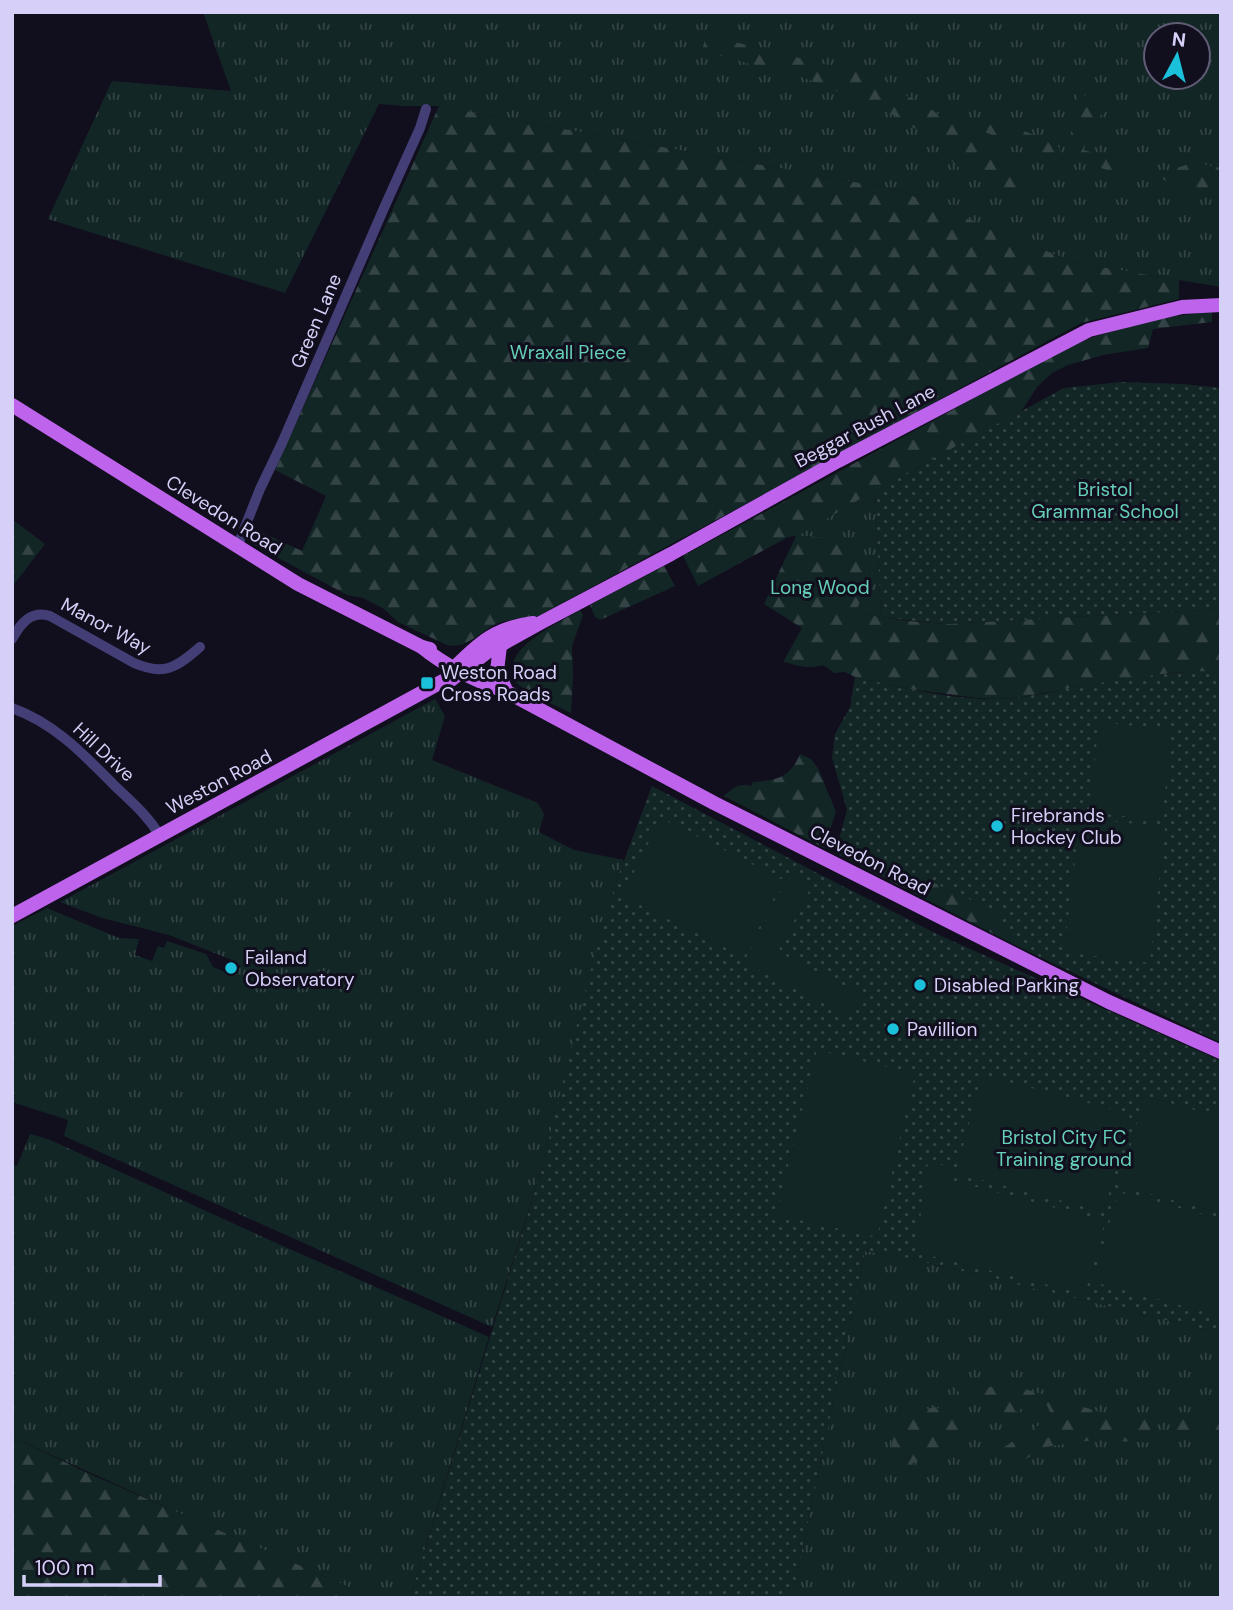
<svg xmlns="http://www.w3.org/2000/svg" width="1233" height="1610" font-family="'DM Sans',sans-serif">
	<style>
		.grass { fill: url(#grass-tufts); fill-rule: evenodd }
		.forest { fill: url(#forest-firs) }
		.park { fill: url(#park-dots) }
		.pitch { fill: #122626 }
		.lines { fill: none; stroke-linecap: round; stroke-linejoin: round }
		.minor { stroke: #433f76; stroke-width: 10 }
		.major { stroke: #be64ec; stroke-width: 14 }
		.poi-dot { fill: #1bc1da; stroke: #110e1d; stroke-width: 2.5 }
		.labels { text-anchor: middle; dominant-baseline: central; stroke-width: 6; stroke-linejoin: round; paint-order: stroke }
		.street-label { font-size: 19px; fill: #d6d0f9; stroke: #110e1d }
		.park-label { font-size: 19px; fill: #65cfb8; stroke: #110e1d }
		.poi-label { font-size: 19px; fill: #d6d0f9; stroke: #110e1d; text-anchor: start }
	</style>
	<defs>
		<pattern id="grass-tufts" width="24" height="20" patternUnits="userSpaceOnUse" patternTransform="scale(1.75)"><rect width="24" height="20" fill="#122626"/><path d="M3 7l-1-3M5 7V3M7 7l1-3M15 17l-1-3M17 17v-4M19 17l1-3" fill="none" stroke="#344446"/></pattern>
		<pattern id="forest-firs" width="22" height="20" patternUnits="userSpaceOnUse" patternTransform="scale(1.75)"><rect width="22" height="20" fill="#122626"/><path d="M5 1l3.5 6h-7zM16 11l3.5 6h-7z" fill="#344446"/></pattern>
		<pattern id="park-dots" width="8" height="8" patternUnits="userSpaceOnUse" patternTransform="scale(1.75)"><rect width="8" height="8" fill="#122626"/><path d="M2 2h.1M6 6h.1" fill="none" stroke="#344446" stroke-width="1.8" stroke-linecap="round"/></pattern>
	</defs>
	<rect width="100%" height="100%" fill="#110e1d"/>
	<g class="grass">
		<path d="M203,12H1221V287L1076,263L898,190L439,106H405L379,104L285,293L48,219L112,81L231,91ZM1156,35H1198V77H1156Z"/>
		<path d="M875,490L881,617L867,615L857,608L869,585L870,572L821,537L796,536Z"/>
		<path d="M435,699L445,716L432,760L538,803L544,814L539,832L574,850L624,860L616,882L564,1080L541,1171L492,1327L64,1136L68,1120L12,1102V926L47,908L119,938L139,939L135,955L152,961L158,946L164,948L167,941L206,954L213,967L233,975L241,966L232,960L169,935L102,918L60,902Z"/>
		<path d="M30,1134L48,1139L274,1242L489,1337L410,1598H374L177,1512L12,1437V1165L17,1166Z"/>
		<path d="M865,1251L899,1256L1221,1333V1598H792Z"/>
	</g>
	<g class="forest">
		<path d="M706,35L873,76L996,148L1004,163L1033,175L1017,198L1007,195L994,180L956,166L935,141L885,110L804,78L702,51Z"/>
		<path d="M1078,91L1107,109L1089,127L1084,150L1132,166V178L1067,157Z"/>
		<path d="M439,106L898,190L1076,263L1179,280V299L1081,323L538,616C525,618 511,619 498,623C481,630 467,650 447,645L398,622L384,609L363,598L347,595L251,543L249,537L250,527L302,551L326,496L275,470Z"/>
		<path d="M984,112L1059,147L1061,163L980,130Z"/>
		<path d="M1194,162L1221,168V195C1193,199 1179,190 1157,175Z"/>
		<path d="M1212,312V322L1153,329L1148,348L1103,355L1068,365L1052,373L1037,387L1021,412L875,490L798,536C808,537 820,536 830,539C850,543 875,561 869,584C867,593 861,601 857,608L867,615L909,621L943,624L1221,609V671L1170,673L1093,684L1021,697L998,699L977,698L909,689L855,677L845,672L834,673C819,660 822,668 807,667C799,667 791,663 783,662L802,628L764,604L796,536L788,537L698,586L683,556L1067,348C1112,327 1162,316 1212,312Z"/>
		<path d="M12,519L45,544L12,587Z"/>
		<path d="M664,566L675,586L600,620L595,617L590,605Z"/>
		<path d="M580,610L583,615L572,646L573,679L571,713C557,706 529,694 518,684C513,680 512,676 512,669C513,643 559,623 580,610Z"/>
		<path d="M800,754L811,759L818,768L836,812L824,848L724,796C733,788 739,783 751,786L753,782C777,780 790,778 800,754Z"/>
		<path d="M862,849L1003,914L995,920L1027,951L841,856Z"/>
		<path d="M977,1376L988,1388L1002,1382L1103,1413L1156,1416L1160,1443L1094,1440L1045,1447L1009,1470L995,1453L1052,1417L1046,1403L1035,1401L1006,1418L952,1388Z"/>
		<path d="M936,1407L974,1433L889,1475L895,1416Z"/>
		<path d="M1175,1416L1219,1417L1221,1438L1177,1437Z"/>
		<path d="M12,1437L90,1474L374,1598H12Z"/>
	</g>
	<g class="park">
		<path d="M1121,382L1183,384L1221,388V609L943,624L881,617L875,490L1064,388Z"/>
		<path d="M1221,671V1043L1027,951L995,920L1002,914L862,850L841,856L835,853L847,810L832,758L835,734L850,707L855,677C899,687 952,700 998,699C1030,698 1061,689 1093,684C1135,677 1178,671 1221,671Z"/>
		<path d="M652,786L819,874L939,935L1221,1061V1333L899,1256L865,1251L792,1598H410L541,1171L588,980L616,882Z"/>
	</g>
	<g class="pitch">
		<path d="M1099,722L1172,730L1162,820L1089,812Z"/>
		<path d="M661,818L783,880L744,957L622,896Z"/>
		<path d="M1080,818L1165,827L1150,963L1064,952Z"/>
		<path d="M789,874L812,885L778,952L862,995L851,1017L744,963Z"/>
		<path d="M817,1050L915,1074L877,1237L776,1215Z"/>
		<path d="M982,1075L1130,1114L1104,1212L956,1173Z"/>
		<path d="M1144,1096L1221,1117V1213L1120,1186Z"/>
		<path d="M928,1161L953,1168L950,1180L1105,1221L1085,1294L919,1253L916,1249Z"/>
		<path d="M1118,1192L1221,1219V1316L1093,1282Z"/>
	</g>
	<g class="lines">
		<g class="minor">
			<path d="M237,547L260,489L282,443L384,208L420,128L426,109"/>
			<path d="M12,639C21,623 31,610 50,616L134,663C164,676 176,668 200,647"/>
			<path d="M12,708C56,724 84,755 116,787C133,803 148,816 160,836"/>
		</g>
		<g class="major">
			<path d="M12,405L298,584L422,647L430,649"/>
			<path d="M500,646L497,671L507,692"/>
			<path d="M422,647C446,667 477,681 507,692L714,803L1109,1002L1221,1052"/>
			<path d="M455,667C481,641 496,628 533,623"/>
			<path d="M12,916L443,681L451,680L486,653L542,622L671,554L838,461L1089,330L1182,307L1221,305"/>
		</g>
	</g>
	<g class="poi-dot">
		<rect x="420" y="676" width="14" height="14" rx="3.5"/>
		<circle cx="997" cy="826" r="7"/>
		<circle cx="231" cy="968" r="7"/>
		<circle cx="920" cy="985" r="7"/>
		<circle cx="893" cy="1029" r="7"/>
	</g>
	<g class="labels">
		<g class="street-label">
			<text transform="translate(316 321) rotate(-67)">Green Lane</text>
			<text transform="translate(865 426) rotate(-28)">Beggar Bush Lane</text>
			<text transform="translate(224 515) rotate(32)">Clevedon Road</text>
			<text transform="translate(106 626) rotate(28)">Manor Way</text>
			<text transform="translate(104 752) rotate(43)">Hill Drive</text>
			<text transform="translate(219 782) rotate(-28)">Weston Road</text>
			<text transform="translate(870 860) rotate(27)">Clevedon Road</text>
		</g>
		<g class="park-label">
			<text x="568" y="352">Wraxall Piece</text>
			<text x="1105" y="489">Bristol<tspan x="1105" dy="22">Grammar School</tspan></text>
			<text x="820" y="587">Long Wood</text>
			<text x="1064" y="1137">Bristol City FC<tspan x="1064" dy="22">Training ground</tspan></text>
		</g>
		<g class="poi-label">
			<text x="441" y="672">Weston Road<tspan x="441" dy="22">Cross Roads</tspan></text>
			<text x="1011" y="815">Firebrands<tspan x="1011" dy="22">Hockey Club</tspan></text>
			<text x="245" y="957">Failand<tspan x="245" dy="22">Observatory</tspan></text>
			<text x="934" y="985">Disabled Parking</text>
			<text x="907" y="1029">Pavillion</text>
		</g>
	</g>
	<rect width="1233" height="1610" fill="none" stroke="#d6d0f9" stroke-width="28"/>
	<g transform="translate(1177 56) rotate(7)"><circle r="33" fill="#110e1d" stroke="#605c75" stroke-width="2"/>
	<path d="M0-5L12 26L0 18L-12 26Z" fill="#1bc1da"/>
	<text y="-10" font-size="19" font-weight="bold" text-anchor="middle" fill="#d6d0f9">N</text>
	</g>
	<path d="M24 1575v10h136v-10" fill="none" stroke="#d6d0f9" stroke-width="3.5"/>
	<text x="35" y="1575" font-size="21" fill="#d6d0f9" stroke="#110e1d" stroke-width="5" paint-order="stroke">100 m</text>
</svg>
